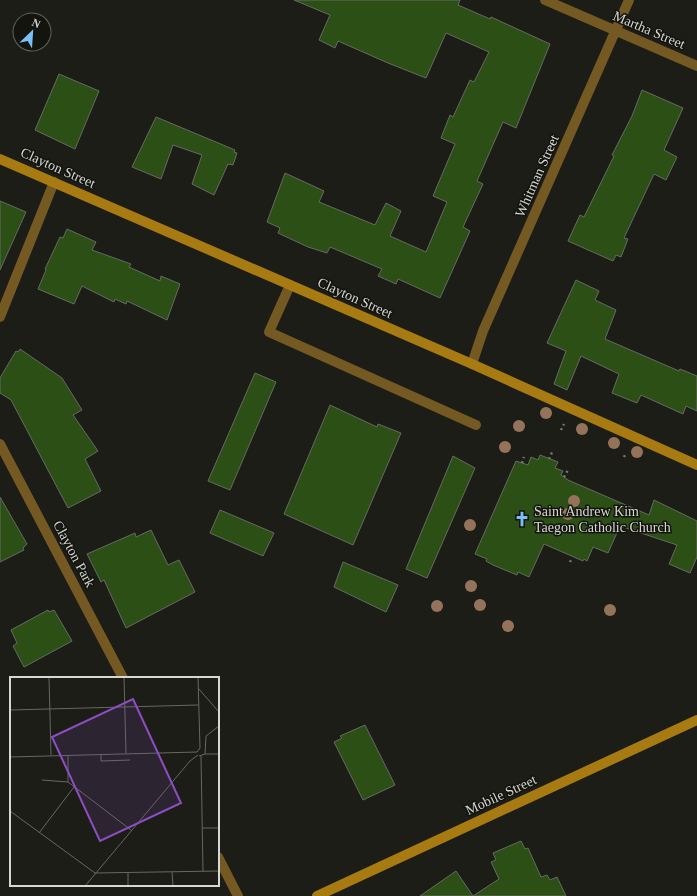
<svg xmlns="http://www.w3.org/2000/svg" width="697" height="896" font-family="Georgia,serif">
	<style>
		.building { fill: #2c4f16; stroke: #666a64 }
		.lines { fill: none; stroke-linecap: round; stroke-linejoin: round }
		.path { stroke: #747470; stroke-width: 2.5; stroke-dasharray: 2 3; stroke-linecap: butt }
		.lane { stroke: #755923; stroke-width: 10 }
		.street { stroke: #755923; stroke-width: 10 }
		.secondary { stroke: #a87b12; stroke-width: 10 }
		.tree { fill: #95735b }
		.labels { text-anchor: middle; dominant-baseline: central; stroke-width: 3; stroke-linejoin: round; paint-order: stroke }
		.street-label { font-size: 14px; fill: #d7d7d4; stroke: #14140f }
		.poi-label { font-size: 14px; fill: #d7d7d4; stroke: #14140f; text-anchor: start }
		.inset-road { fill: none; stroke: #676763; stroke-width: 1 }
		.view { fill: #8d4ec3; fill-opacity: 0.15; stroke: #8d4ec3; stroke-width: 2 }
		.inset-edge { fill: none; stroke: #d7d7d4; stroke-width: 2 }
	</style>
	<rect width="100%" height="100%" fill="#1d1d18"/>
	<g class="building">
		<path d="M294,0H460L458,5L490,19L491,17L550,44L516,128L503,122L477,181L483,184L463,227L470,231L440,298L398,279L396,284L378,276L382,269L330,247L327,253L308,247L278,233L280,228L267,222L285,173L324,191L319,202L375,225L386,203L401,211L390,236L426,252L447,202L433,196L455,144L441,138L450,115L453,117L470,80L474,82L489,52L446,33L426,78L388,63L338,41L335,48L319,40L330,15Z"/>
		<path d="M59,74L99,91L75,149L35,130Z"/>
		<path d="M642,90L683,108L664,150L677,157L666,180L654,174L624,238L628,239L621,257L616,255L613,261L568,241L580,215L584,217L614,156L612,155L632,116Z"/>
		<path d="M156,117L235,150L234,152L237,153L233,165L228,164L214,195L192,184L202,155L173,145L161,179L132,167Z"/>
		<path d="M0,201L26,212L0,270Z"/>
		<path d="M67,229L96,242L92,250L131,264L129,267L160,281L161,276L180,284L167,320L127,301L126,304L115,299L114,302L82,286L74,304L38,289L46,270L45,269L60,237L63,238Z"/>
		<path d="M576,280L599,291L595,300L616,310L605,339L679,371L680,369L697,376V411L686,406L683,414L641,395L637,403L612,393L619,374L581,356L567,390L554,384L566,351L547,343Z"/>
		<path d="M20,349L62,378L82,410L73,415L98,451L85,459L101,491L68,508L11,400L0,393V378L16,351L18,352Z"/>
		<path d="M255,373L276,382L230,490L208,481Z"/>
		<path d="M330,405L377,427L378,424L401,433L353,545L284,514Z"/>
		<path d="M540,455L558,462L555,468L563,471L561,475L568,480L649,515L654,500L697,521V557L690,573L669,564L677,545L620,526L608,553L593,547L587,561L584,559L583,561L544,544L529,577L518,572L517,575L493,565L486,561L487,559L475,554L516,461L528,465L531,457L538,460Z"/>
		<path d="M453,456L475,468L427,578L406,569Z"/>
		<path d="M0,497L27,544L23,548L24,550L0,562Z"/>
		<path d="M220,510L274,533L263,556L210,533Z"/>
		<path d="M151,530L168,565L179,560L195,592L126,628L104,580L101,582L87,554L135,533L136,537Z"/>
		<path d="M343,562L398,585L386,612L334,587Z"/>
		<path d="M48,610L49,612L54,610L72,641L24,667L13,646L17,643L11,630Z"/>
		<path d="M365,725L395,785L363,800L334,742L342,738L340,736Z"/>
		<path d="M521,841L525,849L528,848L541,877L547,875L550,880L557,877L566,896H420L456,871L473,896L499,879L491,862L496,860L493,853Z"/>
	</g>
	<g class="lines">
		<g class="path">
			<path d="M561,430L564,424"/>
			<path d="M624,457L625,455"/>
			<path d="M549,459L553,450"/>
			<path d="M522,463L524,457"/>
			<path d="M564,477L568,470"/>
			<path d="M570,562L572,558"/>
		</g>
		<path class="lane" d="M290,285L269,332L476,425"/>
		<g class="street">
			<path d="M545,0L697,66"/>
			<path d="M0,317L54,182"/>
			<path d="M472,364L483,331L629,0"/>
			<path d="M0,444L123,678"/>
			<path d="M218,857L238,896"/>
		</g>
		<g class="secondary">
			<path d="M0,159L472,364L697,465"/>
			<path d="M317,896L697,720"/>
		</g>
	</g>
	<g class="tree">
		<circle cx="546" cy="413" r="6"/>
		<circle cx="519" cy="426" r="6"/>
		<circle cx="582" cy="429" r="6"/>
		<circle cx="614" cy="443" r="6"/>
		<circle cx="505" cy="447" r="6"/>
		<circle cx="637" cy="452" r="6"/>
		<circle cx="574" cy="501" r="6"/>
		<circle cx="568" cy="514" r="6"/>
		<circle cx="470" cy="525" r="6"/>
		<circle cx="471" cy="586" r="6"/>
		<circle cx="480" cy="605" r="6"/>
		<circle cx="437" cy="606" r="6"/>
		<circle cx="610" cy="610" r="6"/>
		<circle cx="508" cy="626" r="6"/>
	</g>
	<defs>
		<g id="church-bare" transform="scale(1.2)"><path d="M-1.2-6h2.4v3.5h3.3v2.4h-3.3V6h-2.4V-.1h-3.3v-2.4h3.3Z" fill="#79bff8" stroke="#14140f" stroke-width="2.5" paint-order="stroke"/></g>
	</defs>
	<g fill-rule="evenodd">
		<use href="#church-bare" x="522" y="519"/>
	</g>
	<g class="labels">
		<g class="street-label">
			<text transform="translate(649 30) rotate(23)">Martha Street</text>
			<text transform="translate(58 168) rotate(24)">Clayton Street</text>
			<text transform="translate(537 176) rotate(-66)">Whitman Street</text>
			<text transform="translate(355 298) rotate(24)">Clayton Street</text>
			<text transform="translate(74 554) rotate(62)">Clayton Park</text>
			<text transform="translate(501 795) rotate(-25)">Mobile Street</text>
		</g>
		<g class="poi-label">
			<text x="534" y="511">Saint Andrew Kim<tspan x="534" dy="16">Taegon Catholic Church</tspan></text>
		</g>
	</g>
	<g transform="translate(10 677)">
		<rect width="209" height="209" fill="#1d1d18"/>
		<path class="inset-road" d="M39,0L41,78M114,0L116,76M188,11L209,35M0,33L188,28M196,59L209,49M187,75L190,71L188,0M91,77V84L120,83M195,77H209M58,78V105M189,79L195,77L196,59M191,79L193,194M0,80L187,75M32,103L58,105L121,153M0,134L85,196L209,194M192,151H209M29,156L64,110M162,195L163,209M118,196V209M75,209L180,84L188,78"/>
		<path class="view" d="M123,22L171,126L90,164L42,60Z"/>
		<rect width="209" height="209" class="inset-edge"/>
	</g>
	<g transform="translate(32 32) rotate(25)"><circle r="19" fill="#14140f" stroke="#62625e"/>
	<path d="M0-3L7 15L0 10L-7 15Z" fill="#79bff8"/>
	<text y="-6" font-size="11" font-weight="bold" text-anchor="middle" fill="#d7d7d4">N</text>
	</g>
</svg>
